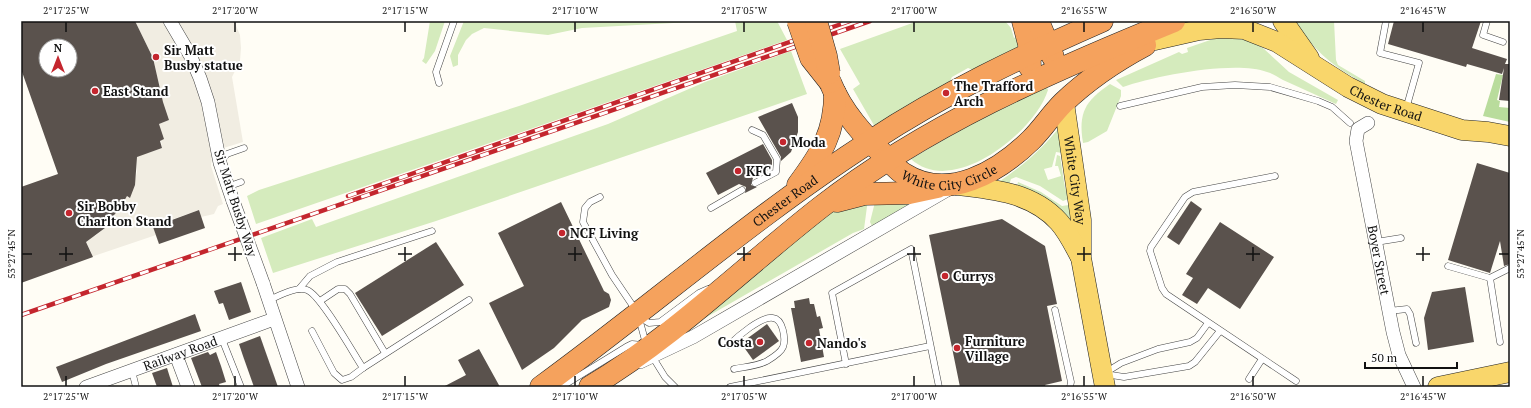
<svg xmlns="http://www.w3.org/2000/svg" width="1531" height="408" font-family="'PT Serif',serif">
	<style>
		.green { fill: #d5ebbd }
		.forest { fill: #b9dc9c }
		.plaza { fill: #f1ede2 }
		.building { fill: #5a524d; fill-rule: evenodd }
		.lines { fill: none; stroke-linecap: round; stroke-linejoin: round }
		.lane-casing { stroke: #444; stroke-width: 7 }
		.street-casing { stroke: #444; stroke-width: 14 }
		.primary-casing { stroke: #222; stroke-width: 21 }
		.highway-casing { stroke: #222; stroke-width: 23 }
		.lane { stroke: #fff; stroke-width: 6 }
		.street { stroke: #fff; stroke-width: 13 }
		.primary { stroke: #f9d66b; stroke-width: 20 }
		.highway { stroke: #f5a25d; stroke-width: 22 }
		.rail-casing { stroke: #c4262e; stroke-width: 4.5 }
		.rail { stroke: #fff; stroke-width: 3; stroke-dasharray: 9; stroke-linecap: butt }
		.street-bridge-casing { stroke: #444; stroke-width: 14; stroke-linecap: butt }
		.highway-bridge-casing { stroke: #222; stroke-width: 23; stroke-linecap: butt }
		.street-bridge { stroke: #fff; stroke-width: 13 }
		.highway-bridge { stroke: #f5a25d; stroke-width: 22 }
		.ticks { fill: none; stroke: #111; stroke-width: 1.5 }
		.poi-dot { fill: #c4262e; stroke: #fff; stroke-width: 1.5 }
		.labels { text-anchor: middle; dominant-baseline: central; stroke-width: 4; stroke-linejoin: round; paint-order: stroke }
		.poi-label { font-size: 13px; font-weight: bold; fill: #111; stroke: #fff; text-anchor: start }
		.street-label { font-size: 13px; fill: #111; stroke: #fff }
		.neatline { fill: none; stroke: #111; stroke-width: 1.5 }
		.ticks-label { font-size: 10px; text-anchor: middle; fill: #111 }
	</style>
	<rect width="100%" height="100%" fill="#fffdf5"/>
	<g class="green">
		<path d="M430,21H445L435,51L426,64L422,61L424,58Z"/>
		<path d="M464,21H710L582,28L548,35L484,28L472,34L466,40L458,55V65L453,67L450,56Z"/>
		<path d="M735,21H777L787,40L256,224L247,196L259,190L519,106L737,31Z"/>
		<path d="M918,21H1005L1011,28L1014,38L1021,36L1023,46L973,70L968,68L952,77L949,83L875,127L853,89L860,84L840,49Z"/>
		<path d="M1293,21H1334L1336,60L1338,65L1365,81V84C1329,64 1318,53 1293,21Z"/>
		<path d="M1219,37L1248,40L1263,48L1289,72L1338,100L1336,104C1318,96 1301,88 1283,80C1278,77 1272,73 1267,72C1235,60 1154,76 1123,87L1116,80L1179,52L1182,54L1188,52L1187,48Z"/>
		<path d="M791,51L807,94L436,221L273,273L261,238L312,219L316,227L608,124L705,82Z"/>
		<path d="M1110,84L1121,90V96L1107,131L1088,142L1083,143C1078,113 1085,101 1110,84Z"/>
		<path d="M1046,86L1048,90C1035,132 953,198 911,159L962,129Z"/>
		<path d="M1061,125L1062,153L1056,152L1052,167L1044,169L1048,180L1061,176L1058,166H1055L1057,155L1060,156L1065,188L1070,193L1071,198L1063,201L1040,186L1016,177L1011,179L1009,185L997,183C1021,167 1043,149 1061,125Z"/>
		<path d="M1018,182L1041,192L1062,206L1069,205L1071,223L1017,186Z"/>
		<path d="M876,198L918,201L872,226L870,222Z"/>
		<path d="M868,199L864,229L853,233L705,318L688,332L684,327L835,210Z"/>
	</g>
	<path class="forest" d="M1496,74L1503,75L1497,100L1500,101L1499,107L1510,108V122L1483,116Z"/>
	<path class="plaza" d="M135,21H234L240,35L241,48L240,61L232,77L243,142L217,150L212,156L211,166L223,204L218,206L214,214L201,217L199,210L153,226L156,235L91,257L92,254L83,236L91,232L95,236L105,228L104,227L120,208L127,196L130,198L137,172L136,150L146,146L148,153L162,148L159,124L169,120L163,102L153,58Z"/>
	<g class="building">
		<path d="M21,21H135L153,58L163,102L169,120L159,124L164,139L160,141L162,148L137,157L135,185L130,198L127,196L120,208L104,227L105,228L86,242L93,257L21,283V187L58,174L21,69ZM46,46H70V70H46Z"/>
		<path d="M1394,21H1481L1472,48L1507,59L1505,64H1510V101L1499,100L1504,68L1502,74L1467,64L1466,67L1388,44Z"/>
		<path d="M792,103L798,117V132L791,152L781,161V157L758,117Z"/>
		<path d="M763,144L772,160V168L753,178L751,185L757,187L745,193L746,187L739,184L718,195L706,173Z"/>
		<path d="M1477,163L1510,173V264L1504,266L1500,241L1490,273L1448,260Z"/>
		<path d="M1191,201L1202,209L1179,245L1167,237Z"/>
		<path d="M561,202L604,291L609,294L611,300L609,307L582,320L554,348L522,370L489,303L524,286L498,233Z"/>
		<path d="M199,210L205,228L159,244L153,227Z"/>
		<path d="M1002,219L1045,246L1057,304L1047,306L1062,381L1045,385L1046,387H960L929,235Z"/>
		<path d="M1220,222L1274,257L1240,309L1208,288L1197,304L1182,295L1193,278L1186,274Z"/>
		<path d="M436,242L464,285L382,336L355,293Z"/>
		<path d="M241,282L251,312L229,320L223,303L219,304L214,291Z"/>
		<path d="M1465,287L1474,342L1428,350L1424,318L1432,292Z"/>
		<path d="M809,298L810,304H814L817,317L820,316L823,328L819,329L824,357L801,362L791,308H795L794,301Z"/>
		<path d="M195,314L201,331L106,364L62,382L56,367Z"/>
		<path d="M767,324L779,341L753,360L741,343Z"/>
		<path d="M260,336L278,387H254L243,356L239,344Z"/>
		<path d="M479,349L500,387H443L466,375L458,360Z"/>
		<path d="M208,352L210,355L216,352L221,366L226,382L219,384L220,387H202L191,358Z"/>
		<path d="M167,368L173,387H157L152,373Z"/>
	</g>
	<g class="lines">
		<g class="lane-casing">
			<g id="lane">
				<path d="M1386,21L1380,53L1419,63L1406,109"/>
				<path d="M1487,21L1483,35L1503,42"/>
				<path d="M439,83L436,72L454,21"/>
				<path d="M1120,106L1202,87L1235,85L1270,87L1318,101L1332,107L1350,123"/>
				<path d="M752,130L763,135L777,159L776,172L755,183"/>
				<path d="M221,161L227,154L244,148"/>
				<path d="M1275,176L1193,192L1185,197L1151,247L1150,251L1162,288L1166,294L1296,381"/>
				<path d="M227,187L241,182"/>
				<path d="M600,197L590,202L585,208L583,222L612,275L641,318L649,323L660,322L699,293L708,289"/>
				<path d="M711,208L742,190"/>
				<path d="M1376,242L1401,238"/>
				<path d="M1448,266L1490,278L1510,268"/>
				<path d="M1490,278L1500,342"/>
				<path d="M299,289L310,276L337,262L432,231"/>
				<path d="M269,300C279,296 296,286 307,290C321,295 353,353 363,368L469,300"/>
				<path d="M320,301L338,289H345L350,294L385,353"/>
				<path d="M1055,310L1071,382L1070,387"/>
				<path d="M1389,311L1407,309L1410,314L1416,343"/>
				<path d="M639,318L646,344"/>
				<path d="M312,331L334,373L342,380L351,377L363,368"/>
				<path d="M222,339L241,387"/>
				<path d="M729,345C737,337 761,316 773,318C783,319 786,339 783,347C781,352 772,358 767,361C758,366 744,367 734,369"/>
				<path d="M652,356L665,377L675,387"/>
				<path d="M846,364L832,293L911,249L939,387"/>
				<path d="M132,371L136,387"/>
				<path d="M1105,373L1121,363L1158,349L1190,342L1197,338L1208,323"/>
				<path d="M1105,374L1124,377L1189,366L1195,362L1220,331"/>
				<path d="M1249,379L1262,359"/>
				<path d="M561,387L626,347L632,344L643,345"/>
				<path d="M730,387L930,346"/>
			</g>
		</g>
		<g class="street-casing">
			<g id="street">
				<path d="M170,21L190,55L200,78L208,102L220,163L233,201"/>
				<path id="s1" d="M1368,123L1358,129L1356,141L1393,332L1399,355L1414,387"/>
				<path d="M263,283L298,387"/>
				<path d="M176,355L188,387"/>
				<path d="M640,362L693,337L947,190"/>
				<path id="s2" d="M86,387L274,319"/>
			</g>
		</g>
		<g class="primary-casing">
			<g id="primary">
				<path d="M1283,21L1309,58"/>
				<path id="s3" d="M1155,40L1199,30L1221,28L1244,29L1277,42L1348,87L1382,104L1462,130L1488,132L1510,136"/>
				<path id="s4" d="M1064,103L1081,220V258L1105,387"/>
				<path d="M957,185C994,189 1033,193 1059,222C1068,232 1074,245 1080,256"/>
				<path d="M1438,387L1510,372"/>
			</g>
		</g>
		<g class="highway-casing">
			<g id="highway">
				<path d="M1023,21L1029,44L1030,67"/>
				<path d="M1038,21L1053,57"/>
				<path id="s5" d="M830,82C842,112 864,136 886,157C892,163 897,170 904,174C948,202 998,172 1031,140C1043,128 1051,115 1063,103C1087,80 1115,61 1145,45"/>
				<path d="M798,185C821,154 835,133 835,93"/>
				<path d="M837,201L864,194L909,193L937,187"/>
				<path id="s6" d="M541,387C652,306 756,215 871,141C944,93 1022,56 1102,21"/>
				<path d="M590,387C674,337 744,267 821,207C926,125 1051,71 1174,21"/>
			</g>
		</g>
		<use href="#lane" class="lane"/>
		<use href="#street" class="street"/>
		<use href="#primary" class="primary"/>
		<use href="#highway" class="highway"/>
		<g class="rail-casing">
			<g id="rail">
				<path d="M348,196L850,21"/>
				<path d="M21,315L870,21"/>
			</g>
		</g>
		<use href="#rail" class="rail"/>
		<g class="street-bridge-casing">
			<path id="street-bridge" d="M233,201L263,283"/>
		</g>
		<g class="highway-bridge-casing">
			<g id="highway-bridge">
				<path d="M798,21L811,58L830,82"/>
				<path d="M816,21L826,56L829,73"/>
			</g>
		</g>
		<use href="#street-bridge" class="street-bridge"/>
		<use href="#highway-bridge" class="highway-bridge"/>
	</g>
	<path class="ticks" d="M66,22V32M235,22V32M405,22V32M575,22V32M744,22V32M914,22V32M1084,22V32M1253,22V32M1423,22V32M66,247V261M235,247V261M405,247V261M575,247V261M744,247V261M914,247V261M1084,247V261M1253,247V261M1423,247V261M22,254H32M59,254H73M228,254H242M398,254H412M568,254H582M737,254H751M907,254H921M1077,254H1091M1246,254H1260M1416,254H1430M1499,254H1509M66,376V386M235,376V386M405,376V386M575,376V386M744,376V386M914,376V386M1084,376V386M1253,376V386M1423,376V386"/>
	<g class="poi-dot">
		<circle cx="156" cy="57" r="4"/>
		<circle cx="95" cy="91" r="4"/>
		<circle cx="946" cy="93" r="4"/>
		<circle cx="783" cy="142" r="4"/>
		<circle cx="738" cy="171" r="4"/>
		<circle cx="69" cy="213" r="4"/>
		<circle cx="562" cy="233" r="4"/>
		<circle cx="945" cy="276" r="4"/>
		<circle cx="760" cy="342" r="4"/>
		<circle cx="809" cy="343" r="4"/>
		<circle cx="957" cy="348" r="4"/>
	</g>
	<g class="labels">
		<g class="poi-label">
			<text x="164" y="50">Sir Matt<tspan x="164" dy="15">Busby statue</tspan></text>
			<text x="954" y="86">The Trafford<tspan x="954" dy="15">Arch</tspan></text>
			<text x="103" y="91">East Stand</text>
			<text x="791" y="142">Moda</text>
			<text x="746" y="171">KFC</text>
			<text x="77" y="206">Sir Bobby<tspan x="77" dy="15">Charlton Stand</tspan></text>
			<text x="570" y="233">NCF Living</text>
			<text x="953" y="276">Currys</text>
			<text x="965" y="341">Furniture<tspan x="965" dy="15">Village</tspan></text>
			<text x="752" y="342" text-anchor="end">Costa</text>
			<text x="817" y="343">Nando's</text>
		</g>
		<g class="street-label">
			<text stroke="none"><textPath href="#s3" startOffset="251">Chester Road</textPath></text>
			<text stroke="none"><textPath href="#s5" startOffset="167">White City Circle</textPath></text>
			<text stroke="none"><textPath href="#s4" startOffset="78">White City Way</textPath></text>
			<text stroke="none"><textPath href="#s6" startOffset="307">Chester Road</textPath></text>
			<text transform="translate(236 203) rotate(72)">Sir Matt Busby Way</text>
			<text stroke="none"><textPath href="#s1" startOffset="145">Boyer Street</textPath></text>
			<text stroke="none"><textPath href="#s2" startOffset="100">Railway Road</textPath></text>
		</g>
	</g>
	<rect width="1531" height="408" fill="none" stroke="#ffffff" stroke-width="44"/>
	<g transform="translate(58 58)"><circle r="19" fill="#ffffff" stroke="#a0a0a0"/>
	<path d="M0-3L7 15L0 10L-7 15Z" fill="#c4262e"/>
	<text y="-6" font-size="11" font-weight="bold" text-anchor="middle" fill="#111111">N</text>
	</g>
	<path d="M1365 362v6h92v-6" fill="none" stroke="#111111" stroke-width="2"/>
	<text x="1371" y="362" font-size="12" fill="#111111" stroke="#ffffff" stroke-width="3" paint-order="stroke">50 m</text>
	<rect x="22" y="22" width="1487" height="364" class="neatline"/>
	<g class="ticks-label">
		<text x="66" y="14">2°17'25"W</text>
		<text x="235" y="14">2°17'20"W</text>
		<text x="405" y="14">2°17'15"W</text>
		<text x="575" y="14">2°17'10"W</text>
		<text x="744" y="14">2°17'05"W</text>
		<text x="914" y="14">2°17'00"W</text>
		<text x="1084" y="14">2°16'55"W</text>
		<text x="1253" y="14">2°16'50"W</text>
		<text x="1423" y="14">2°16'45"W</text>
		<text transform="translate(11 254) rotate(-90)" y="4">53°27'45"N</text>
		<text transform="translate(1520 254) rotate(-90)" y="4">53°27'45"N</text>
		<text x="66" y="400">2°17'25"W</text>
		<text x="235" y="400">2°17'20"W</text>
		<text x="405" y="400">2°17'15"W</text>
		<text x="575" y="400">2°17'10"W</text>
		<text x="744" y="400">2°17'05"W</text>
		<text x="914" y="400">2°17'00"W</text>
		<text x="1084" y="400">2°16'55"W</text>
		<text x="1253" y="400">2°16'50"W</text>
		<text x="1423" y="400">2°16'45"W</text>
	</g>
</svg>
